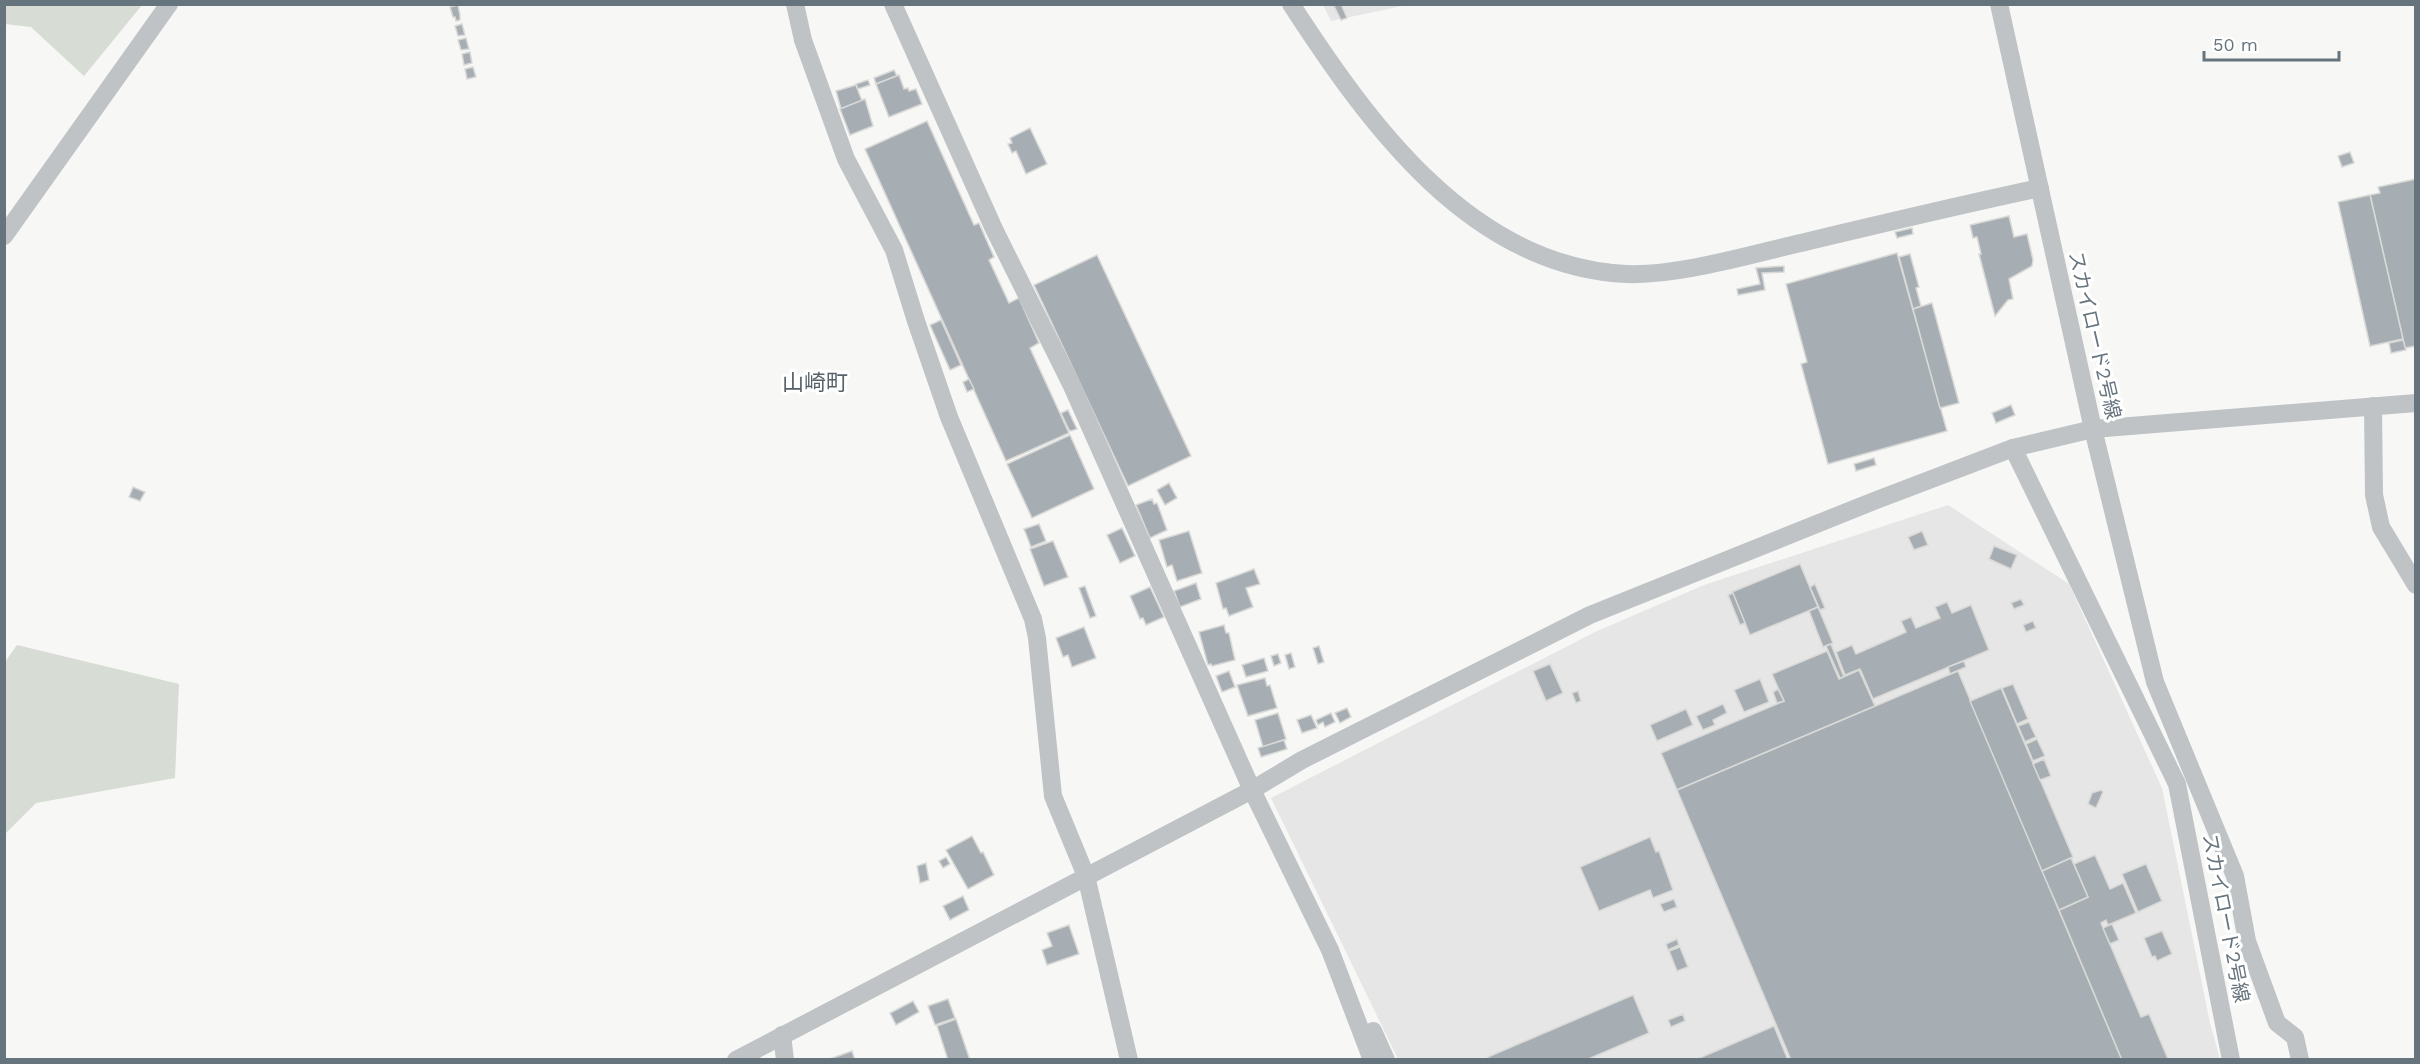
<svg xmlns="http://www.w3.org/2000/svg" width="2420" height="1064" font-family="'Work Sans','Noto Sans JP',sans-serif">
	<style>
		.built { fill: #e5e6e5 }
		.green { fill: #d7dcd4 }
		.building { fill: #a7aeb3; stroke: #d9d9d7; stroke-width: 1.5 }
		.lines { fill: none; stroke-linecap: round; stroke-linejoin: round }
		.minor { stroke: #bfc3c6; stroke-width: 18 }
		.labels { text-anchor: middle; dominant-baseline: central; stroke-width: 6; stroke-linejoin: round; paint-order: stroke }
		.street-label { font-size: 20px; fill: #66747d; stroke: #fff }
		.quarter-label { font-size: 22px; fill: #576269; stroke: #fff }
	</style>
	<rect width="100%" height="100%" fill="#f7f7f5"/>
	<g class="built">
		<path d="M1323,5H1407L1331,21Z"/>
		<path d="M1948,505L2069,584L2162,788L2210,1023L2220,1059H1398L1271,798L1595,632L1704,585Z"/>
	</g>
	<g class="green">
		<path d="M4,5L5,4L142,5L84,76L31,27L5,24Z"/>
		<path d="M17,645L179,684L175,778L36,803L5,834V662Z"/>
	</g>
	<g class="building">
		<path d="M1341,4L1347,18L1341,20L1334,6Z"/>
		<path d="M458,5L460,15V20L456,21L455,17H453L450,7Z"/>
		<path d="M462,24L465,35L458,36L455,26Z"/>
		<path d="M466,38L469,49L461,50L458,40Z"/>
		<path d="M470,52L472,63L464,65L462,54Z"/>
		<path d="M473,67L476,77L467,79L465,69Z"/>
		<path d="M894,70L897,76L876,84L874,78Z"/>
		<path d="M899,75L904,89L908,88L909,91L916,89L922,104L889,117L876,84Z"/>
		<path d="M868,80L870,85L858,89L856,84Z"/>
		<path d="M856,85L862,101L841,109L836,91Z"/>
		<path d="M865,99L873,126L850,135L840,109Z"/>
		<path d="M927,121L974,225L979,223L994,257L989,260L1009,303L1019,298L1039,343L1030,348L1069,433L1006,461L865,149Z"/>
		<path d="M1030,128L1047,164L1026,174L1016,151L1012,153L1008,144L1012,143L1010,138Z"/>
		<path d="M2350,152L2354,163L2342,167L2338,156Z"/>
		<path d="M2416,179V346L2405,348L2370,195L2380,193L2378,187Z"/>
		<path d="M2370,195L2403,339L2370,346L2338,202Z"/>
		<path d="M2009,216L2014,237L2027,234L2033,260L2032,266L2009,279L2013,299L2008,300L1995,316L1979,254H1981L1977,237L1973,238L1970,225Z"/>
		<path d="M1912,228L1913,234L1897,238L1895,232Z"/>
		<path d="M1897,253L1947,431L1828,464L1801,364L1807,362L1786,284Z"/>
		<path d="M1910,254L1919,287L1916,288L1921,306L1913,309L1899,257Z"/>
		<path d="M1097,255L1191,456L1128,486L1034,285Z"/>
		<path d="M1784,266V272L1762,273L1765,290L1738,295L1737,289L1760,284L1756,268Z"/>
		<path d="M1932,303L1959,403L1940,408L1913,309Z"/>
		<path d="M941,320L961,365L950,370L930,325Z"/>
		<path d="M2403,340L2406,350L2391,353L2389,343Z"/>
		<path d="M969,379L974,389L967,392L963,382Z"/>
		<path d="M2011,405L2015,415L1996,423L1992,413Z"/>
		<path d="M1068,410L1077,429L1071,431L1069,430L1061,413Z"/>
		<path d="M1070,435L1094,489L1032,518L1007,464Z"/>
		<path d="M1874,458L1876,465L1856,471L1854,464Z"/>
		<path d="M1169,483L1177,498L1165,505L1157,490Z"/>
		<path d="M133,487L145,492L140,501L129,497Z"/>
		<path d="M1152,499L1154,504L1157,503L1167,530L1150,538L1136,505Z"/>
		<path d="M1039,524L1046,541L1031,547L1024,529Z"/>
		<path d="M1122,528L1135,556L1120,563L1107,535Z"/>
		<path d="M1189,531L1202,573L1177,581L1172,565L1167,567L1159,540Z"/>
		<path d="M1922,531L1928,545L1914,550L1908,537Z"/>
		<path d="M1053,541L1068,577L1044,586L1030,549Z"/>
		<path d="M1994,546L2017,555L2011,569L1989,559Z"/>
		<path d="M1800,564L1818,607L1750,635L1732,592Z"/>
		<path d="M1254,569L1260,584L1246,588L1253,607L1229,616L1226,608L1223,609L1216,583Z"/>
		<path d="M1196,583L1201,599L1180,607L1174,591Z"/>
		<path d="M1815,584L1825,608L1820,610L1810,587Z"/>
		<path d="M1085,586L1096,616L1090,618L1079,588Z"/>
		<path d="M1150,587L1164,617L1146,625L1143,618L1140,619L1130,596Z"/>
		<path d="M1733,593L1745,623L1740,625L1728,595Z"/>
		<path d="M2021,599L2024,605L2014,609L2011,603Z"/>
		<path d="M1947,602L1952,613L1971,605L1989,650L1873,699L1860,669L1845,675L1836,652L1852,645L1856,654L1906,632L1901,621L1911,617L1916,628L1940,618L1935,607Z"/>
		<path d="M1818,607L1833,643L1823,647L1809,611Z"/>
		<path d="M2033,621L2036,628L2026,632L2023,625Z"/>
		<path d="M1224,625L1226,633H1229L1235,660L1212,666L1211,664L1208,665L1199,632Z"/>
		<path d="M1084,627L1096,658L1072,667L1068,655L1063,657L1056,638Z"/>
		<path d="M1831,644L1844,677L1840,678L1826,646Z"/>
		<path d="M1319,646L1324,662L1318,664L1313,648Z"/>
		<path d="M1827,651L1839,679L1859,670L1875,706L1677,790L1661,753L1784,701L1772,674Z"/>
		<path d="M1291,653L1295,667L1289,669L1285,655Z"/>
		<path d="M1278,654L1281,663L1274,666L1271,656Z"/>
		<path d="M1264,658L1268,671L1246,677L1242,665Z"/>
		<path d="M1964,661L1966,667L1950,674L1948,667Z"/>
		<path d="M1550,664L1563,693L1546,701L1533,671Z"/>
		<path d="M1229,671L1235,687L1222,692L1216,676Z"/>
		<path d="M1958,671L2122,1060H1791L1677,790Z"/>
		<path d="M1265,678L1267,686L1270,685L1277,708L1248,716L1237,685Z"/>
		<path d="M1760,679L1769,702L1744,712L1734,690Z"/>
		<path d="M2013,684L2028,719L2017,724L2002,688Z"/>
		<path d="M2001,688L2073,857L2042,871L1970,701Z"/>
		<path d="M1778,689L1784,701L1777,703L1773,692Z"/>
		<path d="M1578,691L1581,701L1576,703L1572,693Z"/>
		<path d="M1723,704L1727,713L1713,720L1715,725L1703,730L1696,716Z"/>
		<path d="M1347,708L1351,717L1340,723L1335,713Z"/>
		<path d="M1686,709L1693,725L1657,741L1650,725Z"/>
		<path d="M1278,713L1286,739L1263,747L1255,720Z"/>
		<path d="M1331,713L1335,722L1325,727L1323,722L1318,725L1316,720Z"/>
		<path d="M1311,715L1317,728L1302,733L1297,720Z"/>
		<path d="M2029,722L2036,737L2025,742L2018,726Z"/>
		<path d="M2037,739L2045,756L2033,761L2026,744Z"/>
		<path d="M1284,740L1287,749L1261,757L1258,748Z"/>
		<path d="M2044,759L2051,776L2040,780L2033,764Z"/>
		<path d="M2101,790L2103,792L2096,808L2088,804L2092,793Z"/>
		<path d="M972,836L981,853L983,852L994,875L968,889L946,850Z"/>
		<path d="M1650,837L1656,852L1659,851L1673,890L1653,898L1650,890L1599,911L1580,867Z"/>
		<path d="M2095,855L2110,889L2123,883L2136,913L2108,925L2106,920L2101,923L2141,1017L2149,1014L2168,1059L2166,1060H2122L2059,910L2088,897L2074,864Z"/>
		<path d="M946,857L950,864L943,868L939,861Z"/>
		<path d="M2071,858L2088,897L2059,910L2042,871Z"/>
		<path d="M926,863L929,880L920,883L917,866Z"/>
		<path d="M2146,864L2162,901L2138,912L2122,874Z"/>
		<path d="M963,896L969,910L950,920L943,906Z"/>
		<path d="M1674,899L1677,907L1664,912L1660,904Z"/>
		<path d="M2112,924L2119,940L2110,944L2103,928Z"/>
		<path d="M1069,925L1079,954L1047,965L1042,950L1052,946L1047,933Z"/>
		<path d="M2162,931L2172,954L2157,961L2155,956L2152,957L2144,938Z"/>
		<path d="M1677,939L1679,945L1668,950L1666,944Z"/>
		<path d="M1680,947L1688,967L1677,971L1669,951Z"/>
		<path d="M1633,995L1649,1033L1586,1060H1489L1488,1057Z"/>
		<path d="M948,999L955,1018L935,1025L928,1006Z"/>
		<path d="M913,1001L919,1012L896,1025L890,1013Z"/>
		<path d="M1683,1014L1685,1021L1671,1027L1668,1020Z"/>
		<path d="M956,1019L970,1060H948L937,1026Z"/>
		<path d="M1774,1026L1788,1060H1695Z"/>
		<path d="M852,1051L855,1060H827Z"/>
	</g>
	<g class="lines">
		<g class="minor">
			<path d="M795,4L803,40L846,159L894,250L916,321L949,417L1033,619L1037,638L1053,796L1086,876L1129,1060"/>
			<path d="M893,4L994,229L1072,386L1252,790L1330,950L1372,1060"/>
			<path d="M1291,4C1369,124 1471,267 1627,274C1674,276 1742,257 1788,246C1872,226 1955,206 2040,188"/>
			<path d="M1999,4L2093,429L2155,682L2235,876L2247,941L2277,1023L2295,1037L2300,1060"/>
			<path d="M4,236L169,4"/>
			<path d="M2373,406L2374,495L2381,527L2416,585"/>
			<path d="M2013,448L2177,784L2231,1060"/>
			<path d="M1373,1031L1386,1060"/>
			<path d="M782,1035L785,1060"/>
			<path d="M736,1060L1252,790L1302,760L1590,615L1874,501L2013,448L2093,429L2416,403"/>
		</g>
	</g>
	<g class="labels">
		<g class="street-label">
			<text transform="translate(2095 335) rotate(77)">スカイロード2号線</text>
			<text transform="translate(2226 918) rotate(79)">スカイロード2号線</text>
		</g>
		<g class="quarter-label">
			<text x="815" y="382">山崎町</text>
		</g>
	</g>
	<rect width="2420" height="1064" fill="none" stroke="#66747d" stroke-width="12"/>
	<path d="M2204 51v9h135v-9" fill="none" stroke="#66747d" stroke-width="3"/>
	<text x="2213" y="51" font-size="18" fill="#66747d" stroke="#ffffff" stroke-width="4.5" paint-order="stroke">50 m</text>
</svg>
